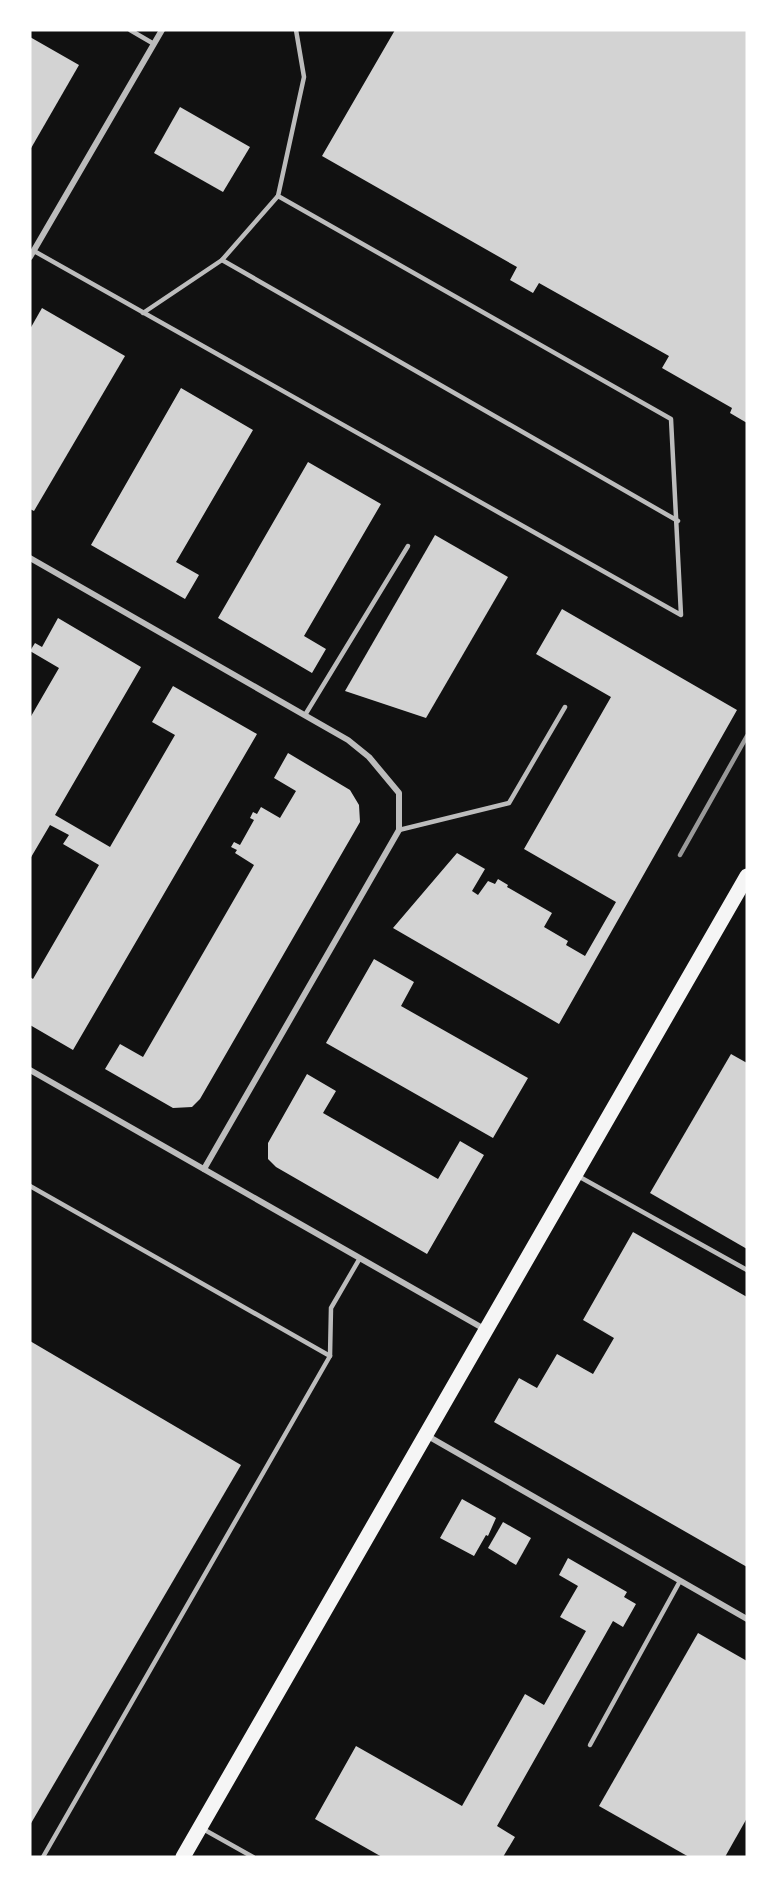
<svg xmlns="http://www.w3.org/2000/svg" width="777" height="1887" font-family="'Titillium Web',sans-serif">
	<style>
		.building { fill: #d3d3d3 }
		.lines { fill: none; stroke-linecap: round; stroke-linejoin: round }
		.service { stroke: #bcbcbc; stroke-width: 4.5 }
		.minor { stroke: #bcbcbc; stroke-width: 6 }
		.primary { stroke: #f5f5f5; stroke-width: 15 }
		.rail { stroke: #9a9a9a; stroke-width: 4.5 }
	</style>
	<rect width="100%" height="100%" fill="#111"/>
	<g class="building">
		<path d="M395,30H747V423L730,413L732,408L662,368L669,356L539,283L533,293L510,280L517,267L322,156Z"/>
		<path d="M30,37L79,65L30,150Z"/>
		<path d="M180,107L250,147L223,192L154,153Z"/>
		<path d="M42,308L125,356L34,511L30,509V329Z"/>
		<path d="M181,388L253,430L176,562L199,575L185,599L91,545Z"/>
		<path d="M308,462L381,504L304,636L326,649L312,673L218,618Z"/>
		<path d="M435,535L508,577L426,718L345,691Z"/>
		<path d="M562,609L737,710L559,1024L393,928L457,853L485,869L472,891L478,895L488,881L495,884L498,879L508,885L507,887L552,913L544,927L568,941L566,945L585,956L616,902L524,849L611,697L536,654Z"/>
		<path d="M58,618L141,667L55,815L110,847L175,735L152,722L173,686L257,734L73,1050L30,1025V977L33,979L99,865L63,844L69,835L50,825L30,859V718L59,668L30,651L35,643L42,647Z"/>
		<path d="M288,753L350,790L359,805L360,822L200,1099L192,1107L173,1108L105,1069L120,1044L143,1057L254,865L235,853L237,850L231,847L234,842L240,845L254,820L250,818L253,812L257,814L261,807L280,818L296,791L274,778Z"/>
		<path d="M374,959L414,982L401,1006L528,1078L493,1138L326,1043Z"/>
		<path d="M731,1054L747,1063V1249L650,1193Z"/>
		<path d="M307,1074L336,1091L323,1113L438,1179L460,1141L484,1155L427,1254L276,1167L268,1159V1143Z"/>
		<path d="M633,1232L747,1297V1567L494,1422L519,1378L537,1388L557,1354L593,1374L614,1338L583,1320Z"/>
		<path d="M30,1341L241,1465L30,1825Z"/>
		<path d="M462,1499L496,1518L488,1536L486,1535L474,1556L440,1538Z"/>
		<path d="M503,1522L531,1538L516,1565L488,1548Z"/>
		<path d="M568,1558L627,1592L624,1597L636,1604L623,1627L613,1621L497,1826L515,1837L503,1857H382L315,1819L356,1746L462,1806L525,1694L544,1705L586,1631L560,1617L578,1586L559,1575Z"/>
		<path d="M698,1633L747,1661V1818L725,1857H689L599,1806Z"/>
	</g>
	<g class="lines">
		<g class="service">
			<path d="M130,30L154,44"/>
			<path d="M34,251L681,615L671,419L278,196L304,77L296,30"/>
			<path d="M222,260L678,521"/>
			<path d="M143,313L222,260L278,196"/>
			<path d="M305,715L408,546"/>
			<path d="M399,830L509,803L565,707"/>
			<path d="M578,1176L747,1270"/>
			<path d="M30,1186L330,1356"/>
			<path d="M590,1745L680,1581"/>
			<path d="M203,1829L253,1857"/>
			<path d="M43,1857L330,1356L331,1308L360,1258"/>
		</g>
		<g class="minor">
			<path d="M30,257L162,30"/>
			<path d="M30,558L348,740L369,757L399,793V830L204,1169"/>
			<path d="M30,1070L486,1330"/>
			<path d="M426,1435L747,1619"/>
		</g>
		<path class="primary" d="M183,1857L747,876"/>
		<path class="rail" d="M680,855L747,736"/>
	</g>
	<rect width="777" height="1887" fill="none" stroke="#ffffff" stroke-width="63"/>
</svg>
